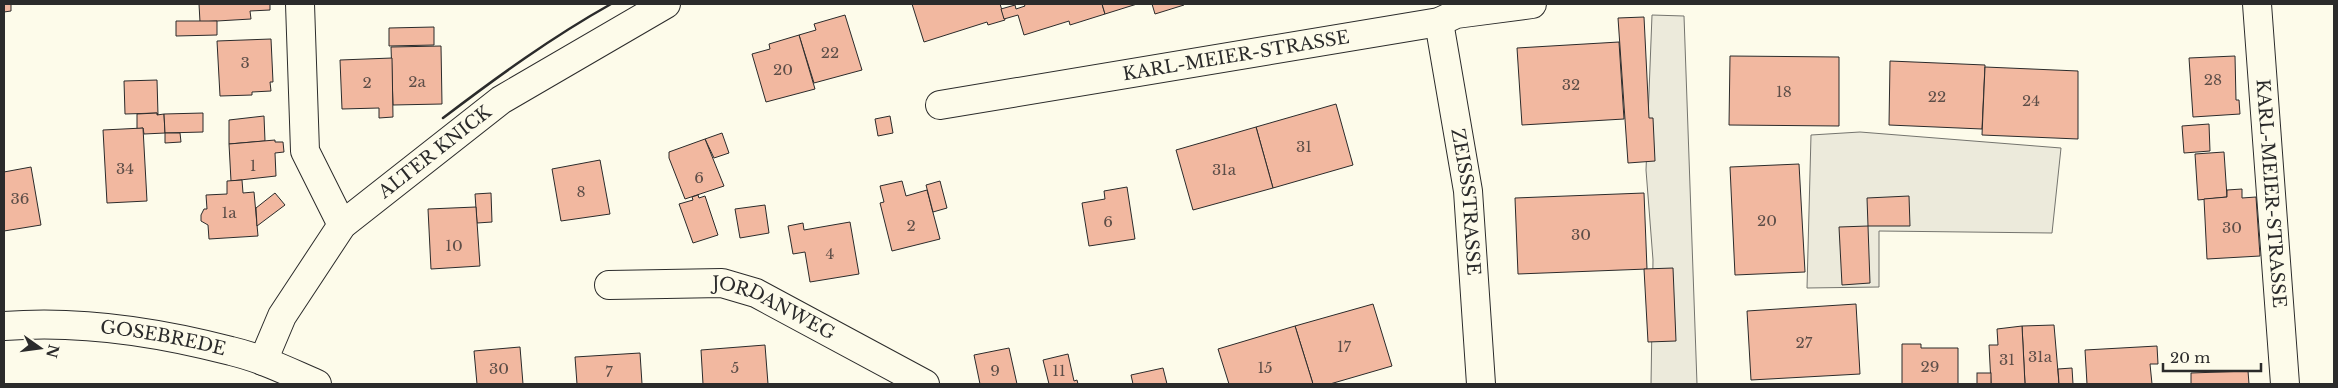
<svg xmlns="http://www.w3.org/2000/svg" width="2338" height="388" font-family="'Libre Baskerville',serif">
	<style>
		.parking { fill: #eceadb; stroke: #74746e }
		.building { fill: #f2b8a0; stroke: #2b2b2b }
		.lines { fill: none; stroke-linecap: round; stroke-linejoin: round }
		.minor-casing { stroke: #2b2b2b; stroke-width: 30 }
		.primary-casing { stroke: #2b2b2b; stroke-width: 30 }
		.minor { stroke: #fdfbea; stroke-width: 28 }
		.primary { stroke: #fdfbea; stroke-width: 28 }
		.wall { stroke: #2b2b2b; stroke-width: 2.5 }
		.labels { text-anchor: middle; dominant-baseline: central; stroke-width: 4; stroke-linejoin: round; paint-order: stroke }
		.number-label { font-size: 15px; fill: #5d4e48 }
		.street-label { font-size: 18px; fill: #2b2b2b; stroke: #fdfbea }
	</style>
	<rect width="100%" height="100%" fill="#fdfbea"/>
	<g class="parking">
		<path d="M1652,15L1684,16L1697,384H1651L1653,260L1646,170Z"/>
		<path d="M1860,132L2061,148L2052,233L1879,231V287L1807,288L1811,135Z"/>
	</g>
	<g class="building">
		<path d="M4,4H11V11L4,12Z"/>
		<path d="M199,4H270V10L250,11L251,19L200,22Z"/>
		<path d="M912,4H1000L1005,20L988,25L987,22L924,42Z"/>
		<path d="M1024,4H1102L1105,14L1070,25L1069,21L1024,35L1018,15L1004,19L1001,9L1015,5L1016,9L1025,6Z"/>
		<path d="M1102,4H1137L1105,14Z"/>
		<path d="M1152,4H1183L1184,5L1155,14Z"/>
		<path d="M845,15L862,70L814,83L799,35L816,30L814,24Z"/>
		<path d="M1644,17L1649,118H1653L1655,161L1628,163L1618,18Z"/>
		<path d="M176,21H217V35L176,36Z"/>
		<path d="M434,27V45L389,46V28Z"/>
		<path d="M799,35L815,89L766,102L752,54L770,49L769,44Z"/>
		<path d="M271,39L273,82H270L271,91L252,92V95L220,96L217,41Z"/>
		<path d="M1619,42L1624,119L1522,125L1517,48Z"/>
		<path d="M441,46L442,104L393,105L391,47Z"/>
		<path d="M1730,56L1839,57V126L1729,125Z"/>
		<path d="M2235,56L2236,100H2239L2240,114L2193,117L2189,58Z"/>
		<path d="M392,58L393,117L379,118V108L342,109L340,60Z"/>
		<path d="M1890,61L1985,65L1982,129L1889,125Z"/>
		<path d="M1985,67L2078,71V139L1982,135Z"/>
		<path d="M157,80L158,115L157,113L125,114L124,81Z"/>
		<path d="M1336,104L1353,165L1273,188L1256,127Z"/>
		<path d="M157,113V115L164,114L165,133L144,134L143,128L137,129V114Z"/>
		<path d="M203,113V132L165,133L164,114Z"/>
		<path d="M264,116L265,141L229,144V120Z"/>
		<path d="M890,116L893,133L878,136L875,119Z"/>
		<path d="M2209,124L2210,151L2184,153L2182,126Z"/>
		<path d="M1256,127L1273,188L1193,210L1176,150Z"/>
		<path d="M143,128L147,201L107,203L103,130Z"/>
		<path d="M165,133H180L181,142L165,143Z"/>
		<path d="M722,133L729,153L714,158L705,139Z"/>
		<path d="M705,139L724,186L685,199L669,158V152Z"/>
		<path d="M275,140V142H283L284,152L275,153L276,176L231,181L229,144Z"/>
		<path d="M2224,152L2227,197L2198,200L2195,154Z"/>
		<path d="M600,160L610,214L561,221L552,169Z"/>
		<path d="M1799,164L1805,272L1735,275L1730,167Z"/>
		<path d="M31,167L41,225L4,231V172Z"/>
		<path d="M242,180L243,193L254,192L258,236L209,239L208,225L201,221V215L204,209H207L206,195L227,194V181Z"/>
		<path d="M902,181L906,196L927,190L940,239L892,251L880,203L884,202L880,186Z"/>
		<path d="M940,181L947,208L933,212L926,185Z"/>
		<path d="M1127,187L1135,239L1089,246L1082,203L1105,199L1104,191Z"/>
		<path d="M2242,189V198L2256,197L2260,256L2207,259L2204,199L2227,197V190Z"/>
		<path d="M275,193L285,205L257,226L256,208Z"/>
		<path d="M491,193L492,222L477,223L475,194Z"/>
		<path d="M1644,193L1647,269L1518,274L1515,198Z"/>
		<path d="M698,195L699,198L705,196L718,235L693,243L679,204L693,200L692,197Z"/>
		<path d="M1909,196L1910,226H1868L1867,198Z"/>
		<path d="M765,205L769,233L740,238L735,209Z"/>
		<path d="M476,207L480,266L431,269L428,209Z"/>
		<path d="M850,222L859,274L810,282L805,252L793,254L788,226L803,223L804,230Z"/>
		<path d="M1868,226L1870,283L1842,285L1839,227Z"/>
		<path d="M1673,268L1676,341L1648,342L1644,269Z"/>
		<path d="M1373,304L1392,366L1330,384H1313L1295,326Z"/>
		<path d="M1856,304L1860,374L1751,380L1747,311Z"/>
		<path d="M2054,325L2059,384H2025L2022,326Z"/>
		<path d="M1295,326L1313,384H1229L1218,349Z"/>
		<path d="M2022,326L2025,384H1991L1989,345H1998L1997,329Z"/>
		<path d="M1902,344H1921V348H1958V384H1902Z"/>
		<path d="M765,345L768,384H703L701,350Z"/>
		<path d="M2157,346L2158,364H2150L2152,384H2087L2085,350Z"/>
		<path d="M520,347L523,384H477L474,351Z"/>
		<path d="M1009,348L1017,384H980L974,355Z"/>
		<path d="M640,353L642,384H577L575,357Z"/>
		<path d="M1068,354L1074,381L1077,380L1078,384H1049L1043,360Z"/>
		<path d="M1163,368L1167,384H1133L1131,375Z"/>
		<path d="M2072,368L2073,384H2059L2058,369Z"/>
		<path d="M2248,371L2249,384H2191V373Z"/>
		<rect x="1977" y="373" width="14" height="11"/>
	</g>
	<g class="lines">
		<g class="minor-casing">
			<g id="minor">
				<path d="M300,4L305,151L342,225"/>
				<path id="s1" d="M2257,4L2285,384"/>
				<path id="s2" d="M1439,22L1468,191L1481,384"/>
				<path id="s3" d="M940,105L1439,22L1456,14L1532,4"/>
				<path id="s4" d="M609,285L722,283L756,293L925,384"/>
				<path id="s5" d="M263,361L282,316L342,225L501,100L666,4"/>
			</g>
		</g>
		<g class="primary-casing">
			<g id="primary">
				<path id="s6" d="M4,326C79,320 158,332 231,351C261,358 289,372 317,384"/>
			</g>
		</g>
		<use href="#minor" class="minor"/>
		<use href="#primary" class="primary"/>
		<path class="wall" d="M443,118C497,77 552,37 611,4"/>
	</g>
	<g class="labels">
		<g class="number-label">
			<text x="830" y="52">22</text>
			<text x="245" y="62">3</text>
			<text x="783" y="69">20</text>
			<text x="2213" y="79">28</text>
			<text x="417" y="81">2a</text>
			<text x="367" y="82">2</text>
			<text x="1571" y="84">32</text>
			<text x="1784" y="91">18</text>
			<text x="1937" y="96">22</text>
			<text x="2031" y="100">24</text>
			<text x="1304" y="146">31</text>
			<text x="253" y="165">1</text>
			<text x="125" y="168">34</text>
			<text x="1224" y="169">31a</text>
			<text x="699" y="177">6</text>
			<text x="581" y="191">8</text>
			<text x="20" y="198">36</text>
			<text x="229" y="212">1a</text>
			<text x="1767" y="220">20</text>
			<text x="1108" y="221">6</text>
			<text x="911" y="225">2</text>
			<text x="2232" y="227">30</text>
			<text x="1581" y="234">30</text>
			<text x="454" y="245">10</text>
			<text x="830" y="253">4</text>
			<text x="1804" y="342">27</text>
			<text x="1344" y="346">17</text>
			<text x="2040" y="356">31a</text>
			<text x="2007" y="359">31</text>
			<text x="1930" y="366">29</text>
			<text x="735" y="367">5</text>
			<text x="1265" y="367">15</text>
			<text x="499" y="368">30</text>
			<text x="995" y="370">9</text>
			<text x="1059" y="370">11</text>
			<text x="609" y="371">7</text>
		</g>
		<g class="street-label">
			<text stroke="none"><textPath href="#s3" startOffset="300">KARL-MEIER-STRASSE</textPath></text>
			<text stroke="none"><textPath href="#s5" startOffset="276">ALTER KNICK</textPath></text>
			<text stroke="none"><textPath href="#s1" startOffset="190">KARL-MEIER-STRASSE</textPath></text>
			<text stroke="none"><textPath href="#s2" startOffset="182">ZEISSSTRASSE</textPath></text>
			<text stroke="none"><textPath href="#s4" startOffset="170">JORDANWEG</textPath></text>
			<text stroke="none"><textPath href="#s6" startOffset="160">GOSEBREDE</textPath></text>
		</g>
	</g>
	<rect width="2338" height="388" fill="none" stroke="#2b2b2b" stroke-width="10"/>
	<g transform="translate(40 348) rotate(104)" stroke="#fdfbea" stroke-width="4" paint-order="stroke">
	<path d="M0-4L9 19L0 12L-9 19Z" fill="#2b2b2b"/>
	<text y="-8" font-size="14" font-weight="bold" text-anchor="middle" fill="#2b2b2b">N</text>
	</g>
	<path d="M2163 363v8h98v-8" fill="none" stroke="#2b2b2b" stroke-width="2.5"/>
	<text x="2170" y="363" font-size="15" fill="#2b2b2b" stroke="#fdfbea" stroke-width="4" paint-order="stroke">20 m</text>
</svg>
